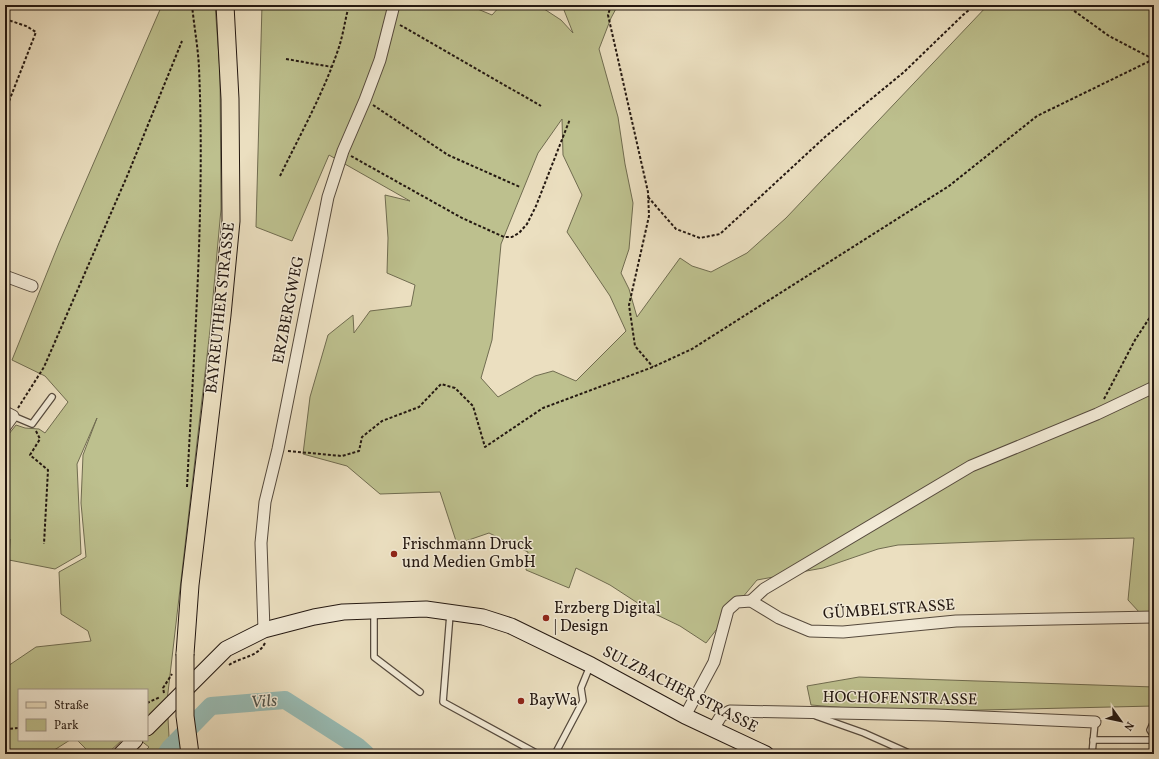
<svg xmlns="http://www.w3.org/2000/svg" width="1159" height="759" font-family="Vollkorn,serif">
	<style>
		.green { fill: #bdc08e; stroke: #706c50; fill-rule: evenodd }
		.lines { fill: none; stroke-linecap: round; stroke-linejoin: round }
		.river { stroke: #98bcb5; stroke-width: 18 }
		.service-casing { stroke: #564a3d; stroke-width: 8 }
		.minor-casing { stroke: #564a3d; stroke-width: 13 }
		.secondary-casing { stroke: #241811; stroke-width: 17 }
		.primary-casing { stroke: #241811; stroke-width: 19 }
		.path { stroke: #241811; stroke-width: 2; stroke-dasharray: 3 2; stroke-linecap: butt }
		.service { stroke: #f2ead6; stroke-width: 5.5 }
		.minor { stroke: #f2ead6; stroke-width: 11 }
		.secondary { stroke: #f2ead6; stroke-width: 15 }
		.primary { stroke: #ebdfc0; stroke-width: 17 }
		.primary-bridge-casing { stroke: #241811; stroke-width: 19; stroke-linecap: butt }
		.primary-bridge { stroke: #ebdfc0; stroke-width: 17 }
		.poi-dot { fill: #8f2418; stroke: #f2ead6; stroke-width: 1.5 }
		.labels { text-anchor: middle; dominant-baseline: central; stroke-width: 3; stroke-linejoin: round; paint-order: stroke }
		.street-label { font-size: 16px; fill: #241811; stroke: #f2ead6 }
		.poi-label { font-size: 16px; fill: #241811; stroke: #f2ead6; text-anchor: start }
		.water-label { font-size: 17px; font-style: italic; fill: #4d514a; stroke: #f2ead6 }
	</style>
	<rect width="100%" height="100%" fill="#ebdfc0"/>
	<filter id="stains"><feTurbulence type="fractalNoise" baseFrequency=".005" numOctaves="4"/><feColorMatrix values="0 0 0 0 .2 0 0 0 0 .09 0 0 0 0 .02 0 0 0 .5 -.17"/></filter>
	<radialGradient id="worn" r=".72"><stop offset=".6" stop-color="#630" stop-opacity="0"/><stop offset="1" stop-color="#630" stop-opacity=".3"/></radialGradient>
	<g class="green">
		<path d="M162,5H215L220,71L221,209L210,330L167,701L170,754H142L149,747L140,740H147V690H19V740H70L48,754H5V668L36,647L91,641L88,631L61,614L59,572L86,557L81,503L83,455L97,418L77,464L81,554L55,569L9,560L10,539L5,537V439L16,425L25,428L39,429L45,433L68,402L45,376L12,360L59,243Z"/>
		<path d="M262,5H468L492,15L501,5H538L561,20L573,33L562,5H618L611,18L599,49L618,117L625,164L633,203L629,249L621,273L629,289L637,317L680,258L692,266L711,272L747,253L786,218L988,5H1154V618L1140,613L1128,600L1134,538L1031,540L898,545L878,549L823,568L757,580L727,616L706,643L680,626L653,613L610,585L576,568L569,588L526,570L528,552L489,533L457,544L440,492L380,494L347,466L303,454L310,397L328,335L353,315L354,333L370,311L411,306L415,285L387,273L388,238L385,195L410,201L329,155L292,241L256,227ZM562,119L563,155L582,195L567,232L610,296L626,331L576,381L553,371L535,376L498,397L481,378L492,340L501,244L538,153Z"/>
		<path d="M859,677L1154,687V706L897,712L811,705L807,686Z"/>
		<path d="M77,740H122L107,754H91Z"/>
	</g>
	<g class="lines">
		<path class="river" d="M166,754L170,748L211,706L285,700L357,746L366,754"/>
		<g class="service-casing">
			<g id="service">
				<path d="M13,416L32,424L52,397"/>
				<path d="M374,612V657L420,692"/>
				<path d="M450,614L443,702L538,754"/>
				<path d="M816,716L864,733L911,754"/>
				<path d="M1154,721L1150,730L1154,736"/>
				<path d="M1093,740H1154"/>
				<path d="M555,754L583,701L581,688L590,666"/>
				<path d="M1092,754L1095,722"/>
			</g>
		</g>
		<g class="minor-casing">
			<g id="minor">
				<path d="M5,276L32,286"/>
				<path d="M5,412L13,416L5,427"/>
				<path d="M751,601L764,589L971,466L1097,414L1154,387"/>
				<path d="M264,630L261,543L265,502L278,449L328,197L343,151L365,100L380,60L394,5"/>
				<path d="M685,716L714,662L728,610L737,602L751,601L779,618L810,631L843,632L956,621L1154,617"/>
				<path d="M713,729L721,716L730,711L936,715L1095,722"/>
			</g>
		</g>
		<g class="secondary-casing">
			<g id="secondary">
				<path d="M147,728L226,649L264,630L314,617L343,612L426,609L483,617L511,626L591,665L685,716L766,754"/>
				<path d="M121,754L135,740"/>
			</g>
		</g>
		<g class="primary-casing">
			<path id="primary" d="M185,654L190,585L222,315L231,221L230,99L225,5"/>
		</g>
		<g class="path">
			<path d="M611,5L608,15L648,192L649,216L629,305L635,346L653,367"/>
			<path d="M1066,5L1109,36L1153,59"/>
			<path d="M5,19L26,26L36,32L6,109"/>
			<path d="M400,25L541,106"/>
			<path d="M286,59L332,67"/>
			<path d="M373,105L448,155L520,187"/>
			<path d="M351,156L462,218L504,237H512L519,233L527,224L536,206L570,119"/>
			<path d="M280,176C300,135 323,94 338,50C343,36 345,20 349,5"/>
			<path d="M648,197L676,229L700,238L720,234L825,137L904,72L963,15L975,5"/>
			<path d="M1104,399L1135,340L1154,311"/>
			<path d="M18,408L44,367L128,174L182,41"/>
			<path d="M36,431L40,439L30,455L48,470L44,544"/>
			<path d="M288,451L342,456L359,451L362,437L382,421L419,407L441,384L455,388L473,406L485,447L543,408L653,367L692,349L949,186L1037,116L1154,59"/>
			<path d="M187,487C194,348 205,208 199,68C198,47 194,26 192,5"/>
			<path d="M229,665C241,657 258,657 265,643"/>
			<path d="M164,693L163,688L172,674"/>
			<path d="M147,703L160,697"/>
			<path d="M5,729L19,728"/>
		</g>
		<use href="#service" class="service"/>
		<use href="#minor" class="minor"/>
		<use href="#secondary" class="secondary"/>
		<use href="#primary" class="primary"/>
		<g class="primary-bridge-casing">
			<path id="primary-bridge" d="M185,654V716L190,754"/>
		</g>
		<use href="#primary-bridge" class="primary-bridge"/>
	</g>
	<g class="poi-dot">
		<circle cx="394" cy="554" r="4"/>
		<circle cx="546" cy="618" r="4"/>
		<circle cx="521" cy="701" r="4"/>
	</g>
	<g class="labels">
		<g class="street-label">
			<text transform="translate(221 308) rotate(-84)">BAYREUTHER STRASSE</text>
			<text transform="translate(289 310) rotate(-79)">ERZBERGWEG</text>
			<text transform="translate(889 610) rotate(-4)">GÜMBELSTRASSE</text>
			<text transform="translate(680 690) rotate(27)">SULZBACHER STRASSE</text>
			<text transform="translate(900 699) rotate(1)">HOCHOFENSTRASSE</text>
		</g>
		<g class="poi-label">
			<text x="402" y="545">Frischmann Druck<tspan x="402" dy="18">und Medien GmbH</tspan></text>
			<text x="554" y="609">Erzberg Digital<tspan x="554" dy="18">| Design</tspan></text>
			<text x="529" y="701">BayWa</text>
		</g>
		<g class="water-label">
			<text transform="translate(264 702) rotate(-5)">Vils</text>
		</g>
	</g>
	<rect width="1159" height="759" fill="none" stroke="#ebdfc0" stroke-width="20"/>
	<rect x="6" y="6" width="1147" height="747" fill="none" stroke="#241811" stroke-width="2"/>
	<rect x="10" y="10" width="1139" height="739" fill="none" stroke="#241811"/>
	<rect x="18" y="689" width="130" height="52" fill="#f2ead6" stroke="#a09687"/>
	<rect x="26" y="702" width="20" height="6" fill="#ebdfc0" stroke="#a09687"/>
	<text x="54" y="709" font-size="12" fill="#241811">Straße</text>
	<rect x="26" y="719" width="20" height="12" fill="#bdc08e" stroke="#a09687"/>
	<text x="54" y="729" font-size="12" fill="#241811">Park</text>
	<g transform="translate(1121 721) rotate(123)" stroke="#f2ead6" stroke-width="3" paint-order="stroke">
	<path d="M0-3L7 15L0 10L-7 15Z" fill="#241811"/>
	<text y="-6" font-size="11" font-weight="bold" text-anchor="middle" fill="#241811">N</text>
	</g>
	<rect width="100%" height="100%" filter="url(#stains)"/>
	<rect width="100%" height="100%" fill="url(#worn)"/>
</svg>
